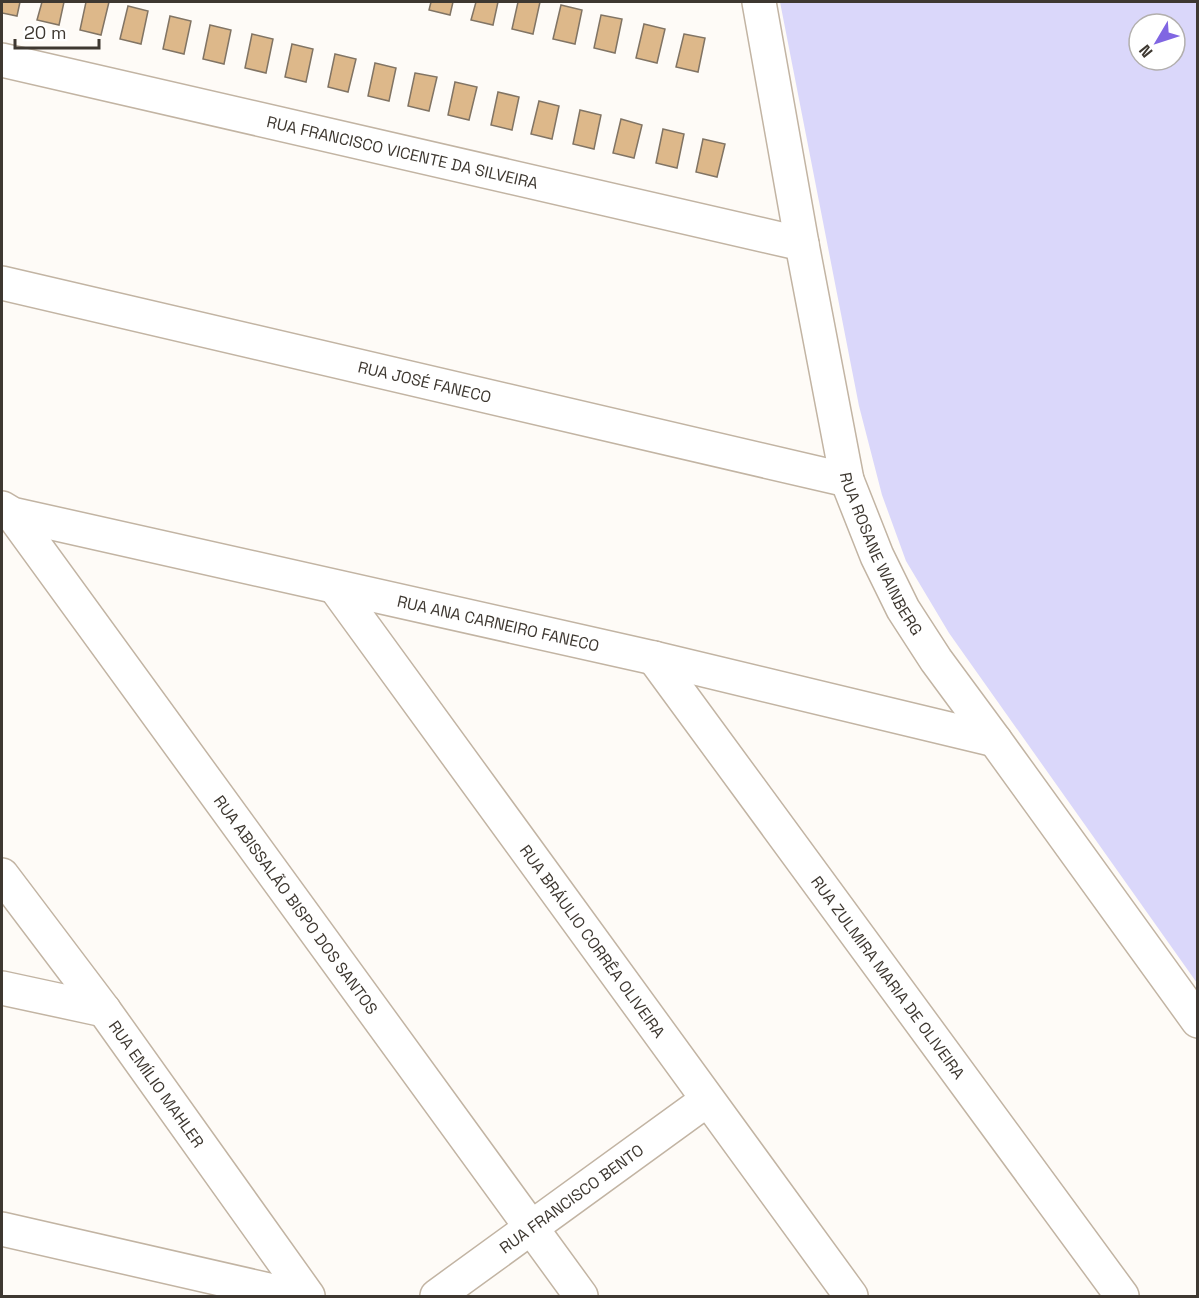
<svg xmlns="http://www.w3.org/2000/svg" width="1199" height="1298" font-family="'Space Grotesk',sans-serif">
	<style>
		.green { fill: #dad7fa; fill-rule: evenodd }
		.building { fill: #ddb88a; stroke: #817464; stroke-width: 1.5 }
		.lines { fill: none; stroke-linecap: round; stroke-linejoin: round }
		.minor-casing { stroke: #c2b4a3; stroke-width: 36 }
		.minor { stroke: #fff; stroke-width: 33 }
		.labels { text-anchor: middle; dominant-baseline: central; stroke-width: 5; stroke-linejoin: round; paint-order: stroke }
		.street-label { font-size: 16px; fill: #3e3831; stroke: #fff }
	</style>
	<rect width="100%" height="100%" fill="#fefbf7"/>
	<path class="green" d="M780,2H1197V983L949,633L906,561L882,495L859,406ZM1139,24H1175V60H1139Z"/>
	<g class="building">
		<path d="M2,2H20L17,16L2,13Z"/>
		<path d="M42,2H64L59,25L37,20Z"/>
		<path d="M86,2H109L101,35L80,30Z"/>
		<path d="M431,2H453L450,15L429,10Z"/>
		<path d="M476,2H498L493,25L471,20Z"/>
		<path d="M518,2H540L533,34L512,29Z"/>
		<path d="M561,5L582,10L575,44L553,39Z"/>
		<path d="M128,6L148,11L141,44L120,39Z"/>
		<path d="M601,15L622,19L615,53L594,48Z"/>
		<path d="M170,16L191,21L184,54L163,49Z"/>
		<path d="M644,24L665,29L657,63L636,58Z"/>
		<path d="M210,25L231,30L224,64L203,59Z"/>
		<path d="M252,34L273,39L266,73L245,68Z"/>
		<path d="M684,34L705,38L698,72L676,67Z"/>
		<path d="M292,44L313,49L306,82L285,77Z"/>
		<path d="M335,54L356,59L348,92L328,87Z"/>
		<path d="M375,63L396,68L389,101L368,96Z"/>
		<path d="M415,73L437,77L429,111L408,106Z"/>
		<path d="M455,82L477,87L469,120L448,115Z"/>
		<path d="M498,92L519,97L512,130L491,125Z"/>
		<path d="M539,101L559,106L552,139L531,134Z"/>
		<path d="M580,110L601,115L594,149L573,144Z"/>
		<path d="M621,119L642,125L634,158L613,153Z"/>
		<path d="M663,129L684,134L677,168L656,163Z"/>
		<path d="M703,139L725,144L717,177L696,172Z"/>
	</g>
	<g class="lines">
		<g class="minor-casing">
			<g id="minor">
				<path id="s1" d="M759,2L802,244L847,480L877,556L903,609L936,660L995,740L1198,1021"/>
				<path id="s2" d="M2,60L802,244"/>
				<path id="s3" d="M2,283L847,480"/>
				<path id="s4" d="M2,508L12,514L654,658L995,740"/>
				<path id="s5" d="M12,514L581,1296"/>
				<path id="s6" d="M335,587L851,1296"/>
				<path id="s7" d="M654,658L1122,1296"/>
				<path id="s8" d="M2,875L104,1010L308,1296"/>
				<path d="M2,988L104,1010"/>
				<path d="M2,1229L295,1296"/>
				<path id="s9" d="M437,1296L707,1100"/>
			</g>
		</g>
		<use href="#minor" class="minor"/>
	</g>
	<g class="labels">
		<g class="street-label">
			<text stroke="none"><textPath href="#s2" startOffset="411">RUA FRANCISCO VICENTE DA SILVEIRA</textPath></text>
			<text stroke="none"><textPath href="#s3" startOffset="434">RUA JOSÉ FANECO</textPath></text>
			<text stroke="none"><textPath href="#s1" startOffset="567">RUA ROSANE WAINBERG</textPath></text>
			<text stroke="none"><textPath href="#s4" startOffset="510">RUA ANA CARNEIRO FANECO</textPath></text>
			<text stroke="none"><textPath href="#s5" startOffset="483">RUA ABISSALÃO BISPO DOS SANTOS</textPath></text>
			<text stroke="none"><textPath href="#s6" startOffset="438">RUA BRÁULIO CORRÊA OLIVEIRA</textPath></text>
			<text stroke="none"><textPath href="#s7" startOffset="396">RUA ZULMIRA MARIA DE OLIVEIRA</textPath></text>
			<text stroke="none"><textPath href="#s8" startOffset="260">RUA EMÍLIO MAHLER</textPath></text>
			<text stroke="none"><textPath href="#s9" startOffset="166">RUA FRANCISCO BENTO</textPath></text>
		</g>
	</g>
	<rect width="1199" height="1298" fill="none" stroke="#3e3831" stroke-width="6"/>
	<g transform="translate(1157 42) rotate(231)"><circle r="28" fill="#ffffff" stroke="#b2afad" stroke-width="1.5"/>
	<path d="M0-4.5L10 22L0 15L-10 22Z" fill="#8066e2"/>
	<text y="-9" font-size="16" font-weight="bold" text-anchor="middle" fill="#3e3831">N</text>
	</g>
	<path d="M15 39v9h84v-9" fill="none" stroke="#3e3831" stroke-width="3"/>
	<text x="24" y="39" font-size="18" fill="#3e3831" stroke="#ffffff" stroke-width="4.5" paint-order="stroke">20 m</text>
</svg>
